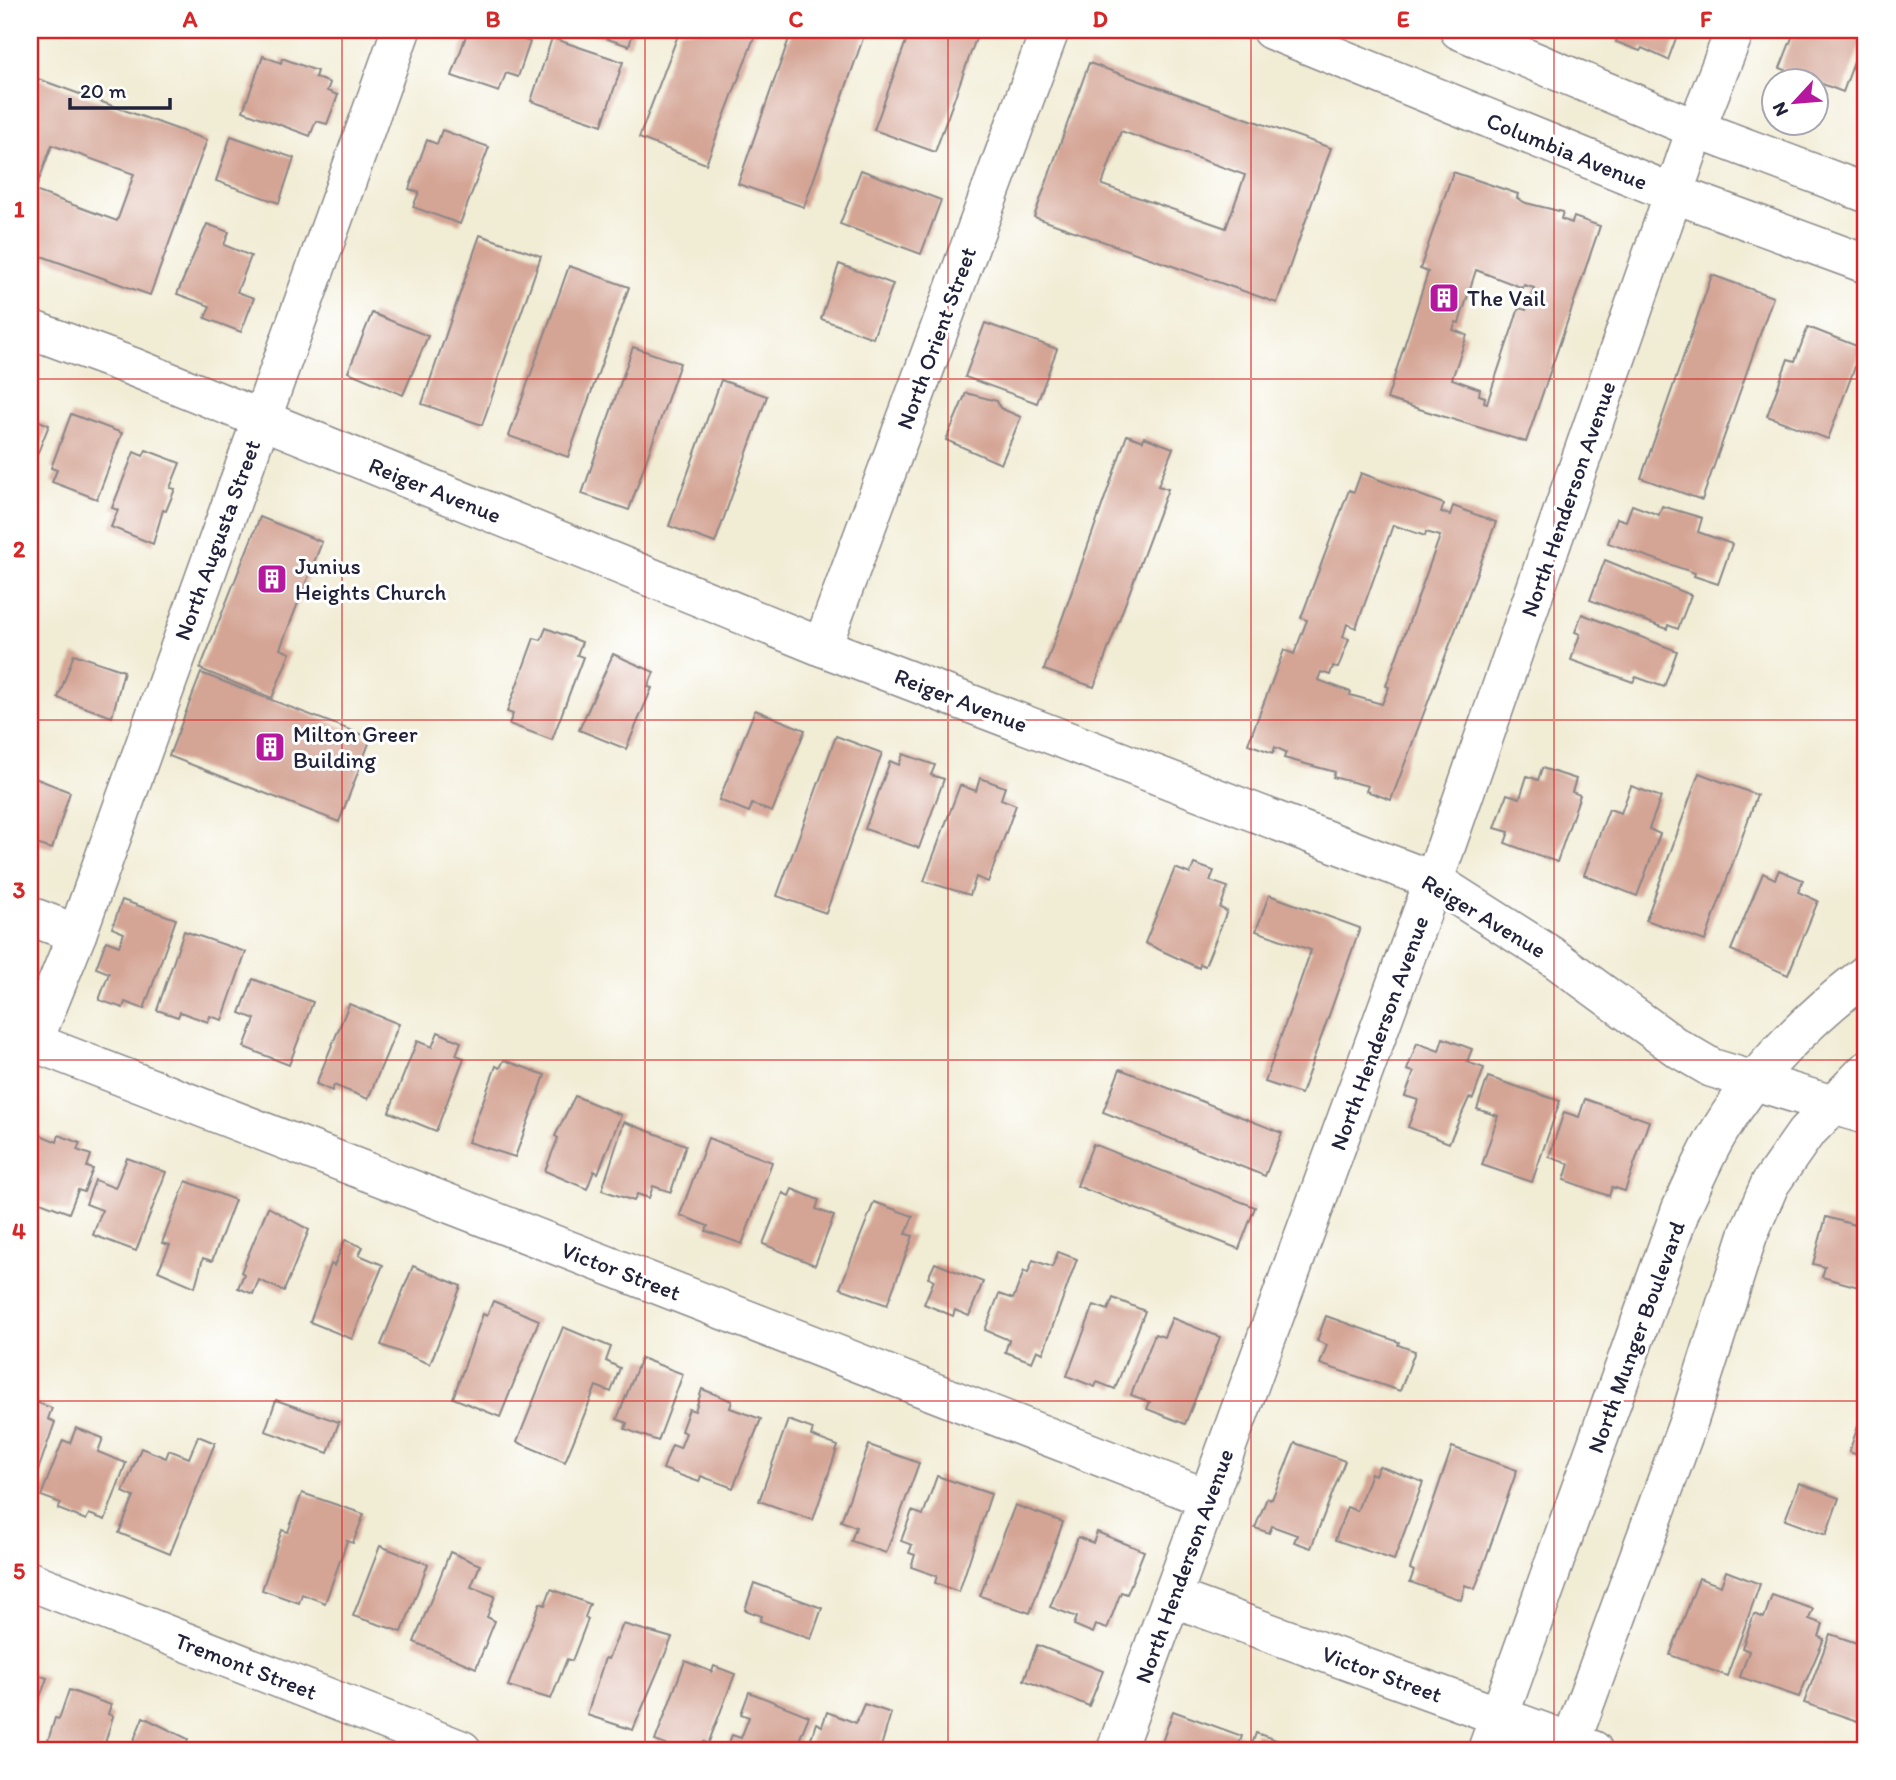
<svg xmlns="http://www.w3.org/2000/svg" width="1896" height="1780" font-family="Itim,sans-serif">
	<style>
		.building { fill: #d4a494; fill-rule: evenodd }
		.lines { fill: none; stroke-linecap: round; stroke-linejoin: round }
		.minor-casing { stroke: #8a8788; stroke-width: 41 }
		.major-casing { stroke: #8a8788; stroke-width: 41 }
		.minor { stroke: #fff; stroke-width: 38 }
		.major { stroke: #fff; stroke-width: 38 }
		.grid { fill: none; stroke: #d62828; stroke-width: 2; stroke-opacity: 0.55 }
		.labels { text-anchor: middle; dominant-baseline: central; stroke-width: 6; stroke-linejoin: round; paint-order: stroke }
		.street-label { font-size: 23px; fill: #22223b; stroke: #fff }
		.poi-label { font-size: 23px; fill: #22223b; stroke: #fff; text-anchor: start }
		.neatline { fill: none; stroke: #d62828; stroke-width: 2.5 }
		.grid-label { font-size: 23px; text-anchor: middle; font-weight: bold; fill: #d62828 }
	</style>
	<rect width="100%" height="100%" fill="#fff"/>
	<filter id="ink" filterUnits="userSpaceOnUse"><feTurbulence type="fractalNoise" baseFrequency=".0143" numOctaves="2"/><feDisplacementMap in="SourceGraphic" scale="14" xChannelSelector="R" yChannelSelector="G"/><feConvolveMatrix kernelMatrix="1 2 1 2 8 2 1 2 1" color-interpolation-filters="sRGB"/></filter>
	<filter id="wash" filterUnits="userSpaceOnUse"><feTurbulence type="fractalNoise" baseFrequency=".00686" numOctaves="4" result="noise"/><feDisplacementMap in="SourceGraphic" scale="28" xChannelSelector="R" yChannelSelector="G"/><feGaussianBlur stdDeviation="1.57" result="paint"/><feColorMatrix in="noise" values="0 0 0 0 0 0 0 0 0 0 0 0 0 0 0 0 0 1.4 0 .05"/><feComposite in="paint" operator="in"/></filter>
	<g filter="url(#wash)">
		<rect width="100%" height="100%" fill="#f1ecd4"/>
		<g id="blocks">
			<g class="building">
				<path d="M468,30H521L518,38L530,42L518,77L506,73L499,92L452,76Z"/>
				<path d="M580,30H634L629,46Z"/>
				<path d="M680,30H757L706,164L639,138Z"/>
				<path d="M792,30H866L804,207L738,184Z"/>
				<path d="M910,30H979L935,152L874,130Z"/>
				<path d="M1620,30H1679L1668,60L1642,48L1640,51L1616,42Z"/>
				<path d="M1795,30H1866V45L1861,43L1843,92L1780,68Z"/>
				<path d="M552,38L623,62L602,125L531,101Z"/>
				<path d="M263,56L281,63L282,58L317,71L315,77L330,83L327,91L338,95L327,124L316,121L310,136L243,111Z"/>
				<path d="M1089,63L1331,148L1277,303L1034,217ZM1121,131L1245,175L1226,228L1102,185Z"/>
				<path d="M30,76L207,140L150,295L30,252ZM52,145L134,174L117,221L35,191Z"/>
				<path d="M442,130L489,147L460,224L413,207L419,192L409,189L427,140L437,144Z"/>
				<path d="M231,136L294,158L279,203L216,181Z"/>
				<path d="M861,170L941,200L921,254L840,224Z"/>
				<path d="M1453,172L1518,194L1517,198L1526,203L1563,212L1561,219L1572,223L1574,217L1600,226L1526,442L1387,399L1428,272L1420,269ZM1476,270L1523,288L1524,285L1534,288L1526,310L1519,308L1487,403L1484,402L1485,397L1479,395L1480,389L1452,379L1467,335L1453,330L1456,322L1459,323Z"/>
				<path d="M207,224L229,232L224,245L251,256L237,292L254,298L241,332L205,318L210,306L177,294Z"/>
				<path d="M480,235L541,256L482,425L422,404Z"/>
				<path d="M839,264L893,284L873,338L821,319Z"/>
				<path d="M569,266L629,287L568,457L509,436Z"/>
				<path d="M1712,275L1773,297L1702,500L1641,478Z"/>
				<path d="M372,313L428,336L403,395L348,372Z"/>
				<path d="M985,323L1057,349L1037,403L965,377Z"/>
				<path d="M1808,327L1862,348L1828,439L1767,416L1788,359L1795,361Z"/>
				<path d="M633,347L680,363L629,510L582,494Z"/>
				<path d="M721,380L767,396L715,543L669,526Z"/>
				<path d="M966,393L997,401L1000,408L1021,417L1001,464L946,440Z"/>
				<path d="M71,414L122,433L97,499L52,482L57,470L51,468Z"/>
				<path d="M30,417L49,425L30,472Z"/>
				<path d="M1127,435L1143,441L1144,437L1173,448L1158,486L1168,489L1094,687L1044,670Z"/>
				<path d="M146,450L180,463L170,488L175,489L166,511L163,510L153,544L111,527L118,510L112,508L134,452L143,456Z"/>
				<path d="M1361,473L1444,504L1441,512L1450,515L1453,506L1496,522L1391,800L1366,791L1368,786L1333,777L1335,772L1284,758L1286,752L1275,747L1273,753L1248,744L1284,650L1294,654L1307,620L1301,618L1349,490L1354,492ZM1393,525L1425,536L1426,532L1440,536L1386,686L1389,687L1382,704L1350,695L1351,692L1318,680L1321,672L1330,675L1333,666L1338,668L1349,639L1343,637L1347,624L1356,628Z"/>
				<path d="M1632,505L1659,515L1662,506L1702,518L1698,532L1732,544L1718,584L1694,576L1695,573L1608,543L1617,518L1626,521Z"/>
				<path d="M260,517L322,542L280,649L290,653L272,698L200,669Z"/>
				<path d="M1605,560L1691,595L1678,629L1668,625L1667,629L1590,600Z"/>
				<path d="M1582,614L1677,651L1664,687L1636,677L1633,682L1571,660L1580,634L1575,632Z"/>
				<path d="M546,628L582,642L577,655L583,657L552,740L509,724L513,714L507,712L534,638L541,640Z"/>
				<path d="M74,654L124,671L112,717L58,698Z"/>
				<path d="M613,654L654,672L648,687L652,688L626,749L579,730Z"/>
				<path d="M201,673L371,738L339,822L169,756Z"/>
				<path d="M755,710L805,730L772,812L752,804L749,812L719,800Z"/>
				<path d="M836,736L882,753L826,913L777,896Z"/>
				<path d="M903,754L935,765L931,775L944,779L919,848L865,829L890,761L899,765Z"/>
				<path d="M1542,768L1576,779L1572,792L1580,795L1557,862L1505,843L1509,832L1495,828L1507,794L1520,798L1527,776L1538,780Z"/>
				<path d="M1699,773L1757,795L1705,941L1646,920Z"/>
				<path d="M30,776L70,792L52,849L30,842Z"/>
				<path d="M980,778L1005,787L1001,799L1016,805L988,882L976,877L970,895L924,881L960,785L976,791Z"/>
				<path d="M1631,786L1661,797L1649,829L1660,834L1637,896L1584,875L1609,809L1621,813Z"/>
				<path d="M1194,864L1214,871L1210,881L1228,887L1220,908L1227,911L1205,966L1200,964L1199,968L1145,943L1175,868L1190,874Z"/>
				<path d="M1779,870L1803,880L1798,892L1818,901L1788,975L1731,950L1763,873L1775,879Z"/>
				<path d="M1269,895L1360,928L1301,1094L1265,1082L1311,950L1256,931Z"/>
				<path d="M122,900L176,919L144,1009L125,1002L123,1008L99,1000L109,973L96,968L106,941L119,946L124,933L112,928Z"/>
				<path d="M184,931L246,952L222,1020L210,1016L208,1022L180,1012L178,1017L157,1010Z"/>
				<path d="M253,979L313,1002L289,1065L244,1047L255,1019L240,1013Z"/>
				<path d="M349,1004L399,1024L368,1099L334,1085L332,1091L316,1084Z"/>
				<path d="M438,1032L461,1042L456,1055L464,1058L436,1131L389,1112L417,1041L432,1047Z"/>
				<path d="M1443,1038L1472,1049L1467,1062L1484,1068L1473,1099L1469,1098L1449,1143L1408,1127L1418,1100L1405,1096L1414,1072L1407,1070L1417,1043L1439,1051Z"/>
				<path d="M504,1060L545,1075L515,1157L468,1142L496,1066L500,1068Z"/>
				<path d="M1120,1069L1282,1133L1265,1176L1103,1112Z"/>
				<path d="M1488,1077L1560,1101L1532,1182L1482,1165L1498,1116L1477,1109Z"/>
				<path d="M575,1096L621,1115L598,1173L594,1171L587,1189L545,1171L558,1138L555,1136Z"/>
				<path d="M1585,1099L1649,1121L1625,1191L1612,1187L1609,1196L1564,1180L1569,1164L1549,1157L1564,1112L1579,1117Z"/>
				<path d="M624,1122L686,1145L671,1192L653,1186L649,1198L637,1194L634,1201L602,1190Z"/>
				<path d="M38,1134L57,1142L59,1135L80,1143L77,1150L91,1155L87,1167L93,1169L84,1192L78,1190L69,1213L32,1199L34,1195L30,1193V1154Z"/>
				<path d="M708,1138L772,1162L742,1244L706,1231L708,1226L680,1215Z"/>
				<path d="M1093,1144L1255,1207L1239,1249L1077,1186Z"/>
				<path d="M127,1158L166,1172L136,1251L93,1235L102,1210L86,1204L95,1180L115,1188Z"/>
				<path d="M186,1181L235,1200L212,1261L203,1258L195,1287L158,1271L170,1245L162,1243Z"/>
				<path d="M792,1189L819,1200L816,1209L834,1216L815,1265L763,1244L783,1193L789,1196Z"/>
				<path d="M874,1202L913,1216L906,1234L913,1236L887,1305L840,1288Z"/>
				<path d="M268,1207L309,1230L284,1291L259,1280L253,1294L238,1288L244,1274L241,1272Z"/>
				<path d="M1826,1217L1866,1228V1289L1822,1277L1825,1267L1813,1264Z"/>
				<path d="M345,1240L363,1247L359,1255L383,1265L352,1339L310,1322L331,1264L334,1266Z"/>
				<path d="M1058,1252L1077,1259L1043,1353L1037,1350L1032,1362L1005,1352L1009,1340L985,1330L999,1294L1013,1299L1024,1271L1028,1273L1033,1260L1052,1267Z"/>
				<path d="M935,1263L983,1282L969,1316L955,1310L953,1316L924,1304L934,1280L928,1278Z"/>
				<path d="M413,1266L461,1286L430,1364L381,1345Z"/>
				<path d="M1113,1298L1145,1311L1115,1389L1097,1382L1095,1387L1067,1376L1094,1305L1108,1310Z"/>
				<path d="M493,1301L539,1320L500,1417L453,1398L483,1314L487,1316Z"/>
				<path d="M1326,1316L1399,1342L1398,1345L1415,1351L1400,1391L1320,1364L1327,1345L1317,1341Z"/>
				<path d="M1172,1318L1220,1337L1185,1424L1147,1409L1150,1402L1131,1395L1155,1334L1164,1337Z"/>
				<path d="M563,1327L611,1347L606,1361L620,1368L611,1392L596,1386L565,1462L517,1442Z"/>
				<path d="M641,1358L683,1374L658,1441L625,1429L627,1423L617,1419Z"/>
				<path d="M702,1389L732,1401L730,1408L761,1419L733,1488L701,1476L699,1482L663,1469L672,1445L680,1448L686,1433L681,1431L689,1409L695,1411Z"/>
				<path d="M30,1400L52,1408L48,1419L55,1422L30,1493Z"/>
				<path d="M276,1400L339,1422L328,1453L265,1431Z"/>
				<path d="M1863,1412L1866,1413V1458L1849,1452Z"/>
				<path d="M788,1420L813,1429L811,1436L838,1446L813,1520L759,1501Z"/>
				<path d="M76,1428L103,1438L98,1452L126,1463L105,1520L89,1514L86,1520L58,1509L61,1503L41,1496L63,1440L70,1443Z"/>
				<path d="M198,1436L215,1443L170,1554L119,1533L134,1497L123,1492L141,1448L166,1458L169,1450L189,1458Z"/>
				<path d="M1295,1443L1345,1461L1311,1548L1294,1542L1297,1535L1272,1526L1269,1533L1255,1528L1267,1498L1272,1499Z"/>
				<path d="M869,1445L919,1463L886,1553L851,1541L856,1527L841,1521Z"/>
				<path d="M1452,1447L1517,1470L1475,1589L1465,1585L1461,1600L1410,1582L1414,1571L1410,1569Z"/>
				<path d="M1379,1466L1423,1482L1394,1560L1335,1540L1347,1507L1357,1511L1371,1473L1375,1475Z"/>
				<path d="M937,1476L991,1494L959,1592L935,1583L937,1576L911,1567L915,1555L909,1553L912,1545L901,1541L912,1511L923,1515Z"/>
				<path d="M1799,1483L1839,1498L1826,1535L1785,1520Z"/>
				<path d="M302,1493L364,1514L353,1543L347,1541L325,1603L302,1594L299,1603L262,1590L282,1530L288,1532Z"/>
				<path d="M1015,1505L1063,1522L1030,1613L980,1596Z"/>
				<path d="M1097,1532L1144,1551L1127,1594L1121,1592L1107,1629L1096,1625L1093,1633L1074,1625L1077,1617L1050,1607L1078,1537L1093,1543Z"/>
				<path d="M380,1546L428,1564L402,1632L353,1616Z"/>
				<path d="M450,1552L480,1565L471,1587L495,1596L487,1617L495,1621L476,1668L414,1642Z"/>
				<path d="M1726,1571L1760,1584L1727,1676L1670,1655L1699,1578L1721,1586Z"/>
				<path d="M754,1583L822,1608L811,1639L760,1621L762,1616L745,1610Z"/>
				<path d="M551,1589L590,1604L585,1617L588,1619L572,1661L567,1659L551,1699L508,1686L540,1603L545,1605Z"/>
				<path d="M1772,1595L1813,1609L1809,1619L1823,1624L1819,1637L1824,1639L1799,1697L1740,1677L1749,1651L1742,1648L1754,1614L1764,1618Z"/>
				<path d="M623,1624L672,1638L633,1730L587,1715L605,1658L608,1659Z"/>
				<path d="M1830,1634L1866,1646V1714L1863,1723L1804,1703Z"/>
				<path d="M1037,1645L1103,1671L1089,1706L1024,1680Z"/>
				<path d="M685,1661L712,1672L714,1666L735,1674L708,1744L704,1742L701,1750H679L655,1741Z"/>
				<path d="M30,1672L47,1678L30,1724Z"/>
				<path d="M69,1690L111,1705L108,1714L113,1716L103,1750H45L55,1718L59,1719Z"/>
				<path d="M749,1692L809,1716L795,1750H726L732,1735L741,1738L749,1717L741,1714Z"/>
				<path d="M864,1704L891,1713L880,1750L808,1748L816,1723L822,1726L827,1712L856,1723Z"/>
				<path d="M1173,1711L1242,1736L1237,1750L1160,1748Z"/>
				<path d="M143,1717L188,1739L184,1750H130Z"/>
				<path d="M1256,1733L1285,1743L1282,1750H1250Z"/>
			</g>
		</g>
	</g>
	<g filter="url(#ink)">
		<use href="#blocks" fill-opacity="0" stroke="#8a8788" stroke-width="2"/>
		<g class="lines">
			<g class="minor-casing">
				<g id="minor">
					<path d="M30,329L133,367L822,647L1434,881L1550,955L1676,1047L1712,1068L1866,1115"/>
					<path d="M822,647L1050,30"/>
					<path d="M30,916L77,934"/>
					<path d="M33,1042L1209,1499"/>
					<path d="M30,1050L77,934L401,30"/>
					<path d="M30,1581L462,1750"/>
					<path d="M1171,1597L1593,1750"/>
					<path d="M1116,1750L1444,852L1696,129L1735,30"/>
				</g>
			</g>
			<g class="major-casing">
				<g id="major">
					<path d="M1271,30L1675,194L1866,264"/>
					<path d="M1459,30L1696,129L1866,193"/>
					<path d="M1487,1750L1681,1209C1694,1182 1706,1152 1722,1127C1758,1067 1812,1016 1866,974"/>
					<path d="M1568,1750L1689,1420L1748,1235L1770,1184L1805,1134L1866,1071"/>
				</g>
			</g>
			<use href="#minor" class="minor"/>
			<use href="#major" class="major"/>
		</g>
	</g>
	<path class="grid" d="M342,30V1750M645,30V1750M948,30V1750M1251,30V1750M1554,30V1750M30,379H1866M30,720H1866M30,1060H1866M30,1401H1866"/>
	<defs>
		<g id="building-square" transform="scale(1.575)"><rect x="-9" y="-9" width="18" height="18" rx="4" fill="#b5179e" stroke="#fff"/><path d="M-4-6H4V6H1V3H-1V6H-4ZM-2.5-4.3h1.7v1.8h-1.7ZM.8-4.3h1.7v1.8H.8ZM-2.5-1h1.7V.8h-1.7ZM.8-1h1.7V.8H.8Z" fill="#fff"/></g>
	</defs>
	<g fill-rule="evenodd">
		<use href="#building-square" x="1444" y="298"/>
		<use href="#building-square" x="272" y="579"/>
		<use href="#building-square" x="270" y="747"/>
	</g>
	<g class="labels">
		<g class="street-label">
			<text transform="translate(1567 151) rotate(22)">Columbia Avenue</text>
			<text transform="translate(936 338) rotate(-70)">North Orient Street</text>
			<text transform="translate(435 490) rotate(22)">Reiger Avenue</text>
			<text transform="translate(1568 499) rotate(-71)">North Henderson Avenue</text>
			<text transform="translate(217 540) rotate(-70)">North Augusta Street</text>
			<text transform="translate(961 700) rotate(21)">Reiger Avenue</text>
			<text transform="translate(1484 916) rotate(31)">Reiger Avenue</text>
			<text transform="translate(1379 1033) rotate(-70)">North Henderson Avenue</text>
			<text transform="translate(621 1271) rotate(21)">Victor Street</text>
			<text transform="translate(1636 1337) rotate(-70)">North Munger Boulevard</text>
			<text transform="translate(1184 1566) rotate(-70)">North Henderson Avenue</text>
			<text transform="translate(246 1666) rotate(21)">Tremont Street</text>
			<text transform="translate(1382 1674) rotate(20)">Victor Street</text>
		</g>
		<g class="poi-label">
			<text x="1467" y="298">The Vail</text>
			<text x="295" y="566">Junius<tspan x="295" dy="26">Heights Church</tspan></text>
			<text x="293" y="734">Milton Greer<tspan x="293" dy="26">Building</tspan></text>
		</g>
	</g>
	<rect width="1896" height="1780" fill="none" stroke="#fff" stroke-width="77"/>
	<g transform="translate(1795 102) rotate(244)"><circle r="33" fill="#ffffff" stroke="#a7a7b1" stroke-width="2"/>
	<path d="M0-5L12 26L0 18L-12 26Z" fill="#b5179e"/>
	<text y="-10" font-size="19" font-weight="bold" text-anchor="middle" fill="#22223b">N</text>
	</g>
	<path d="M70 98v10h100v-10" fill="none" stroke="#22223b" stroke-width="3.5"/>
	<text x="80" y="98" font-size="21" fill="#22223b" stroke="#ffffff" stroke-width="5" paint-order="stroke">20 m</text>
	<rect x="38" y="38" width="1819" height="1704" class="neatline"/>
	<g class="grid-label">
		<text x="190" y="27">A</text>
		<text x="493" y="27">B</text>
		<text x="796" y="27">C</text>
		<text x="1100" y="27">D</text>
		<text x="1403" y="27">E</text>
		<text x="1706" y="27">F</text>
		<text x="19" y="217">1</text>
		<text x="19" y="557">2</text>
		<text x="19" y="898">3</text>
		<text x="19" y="1239">4</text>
		<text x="19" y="1579">5</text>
	</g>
</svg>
